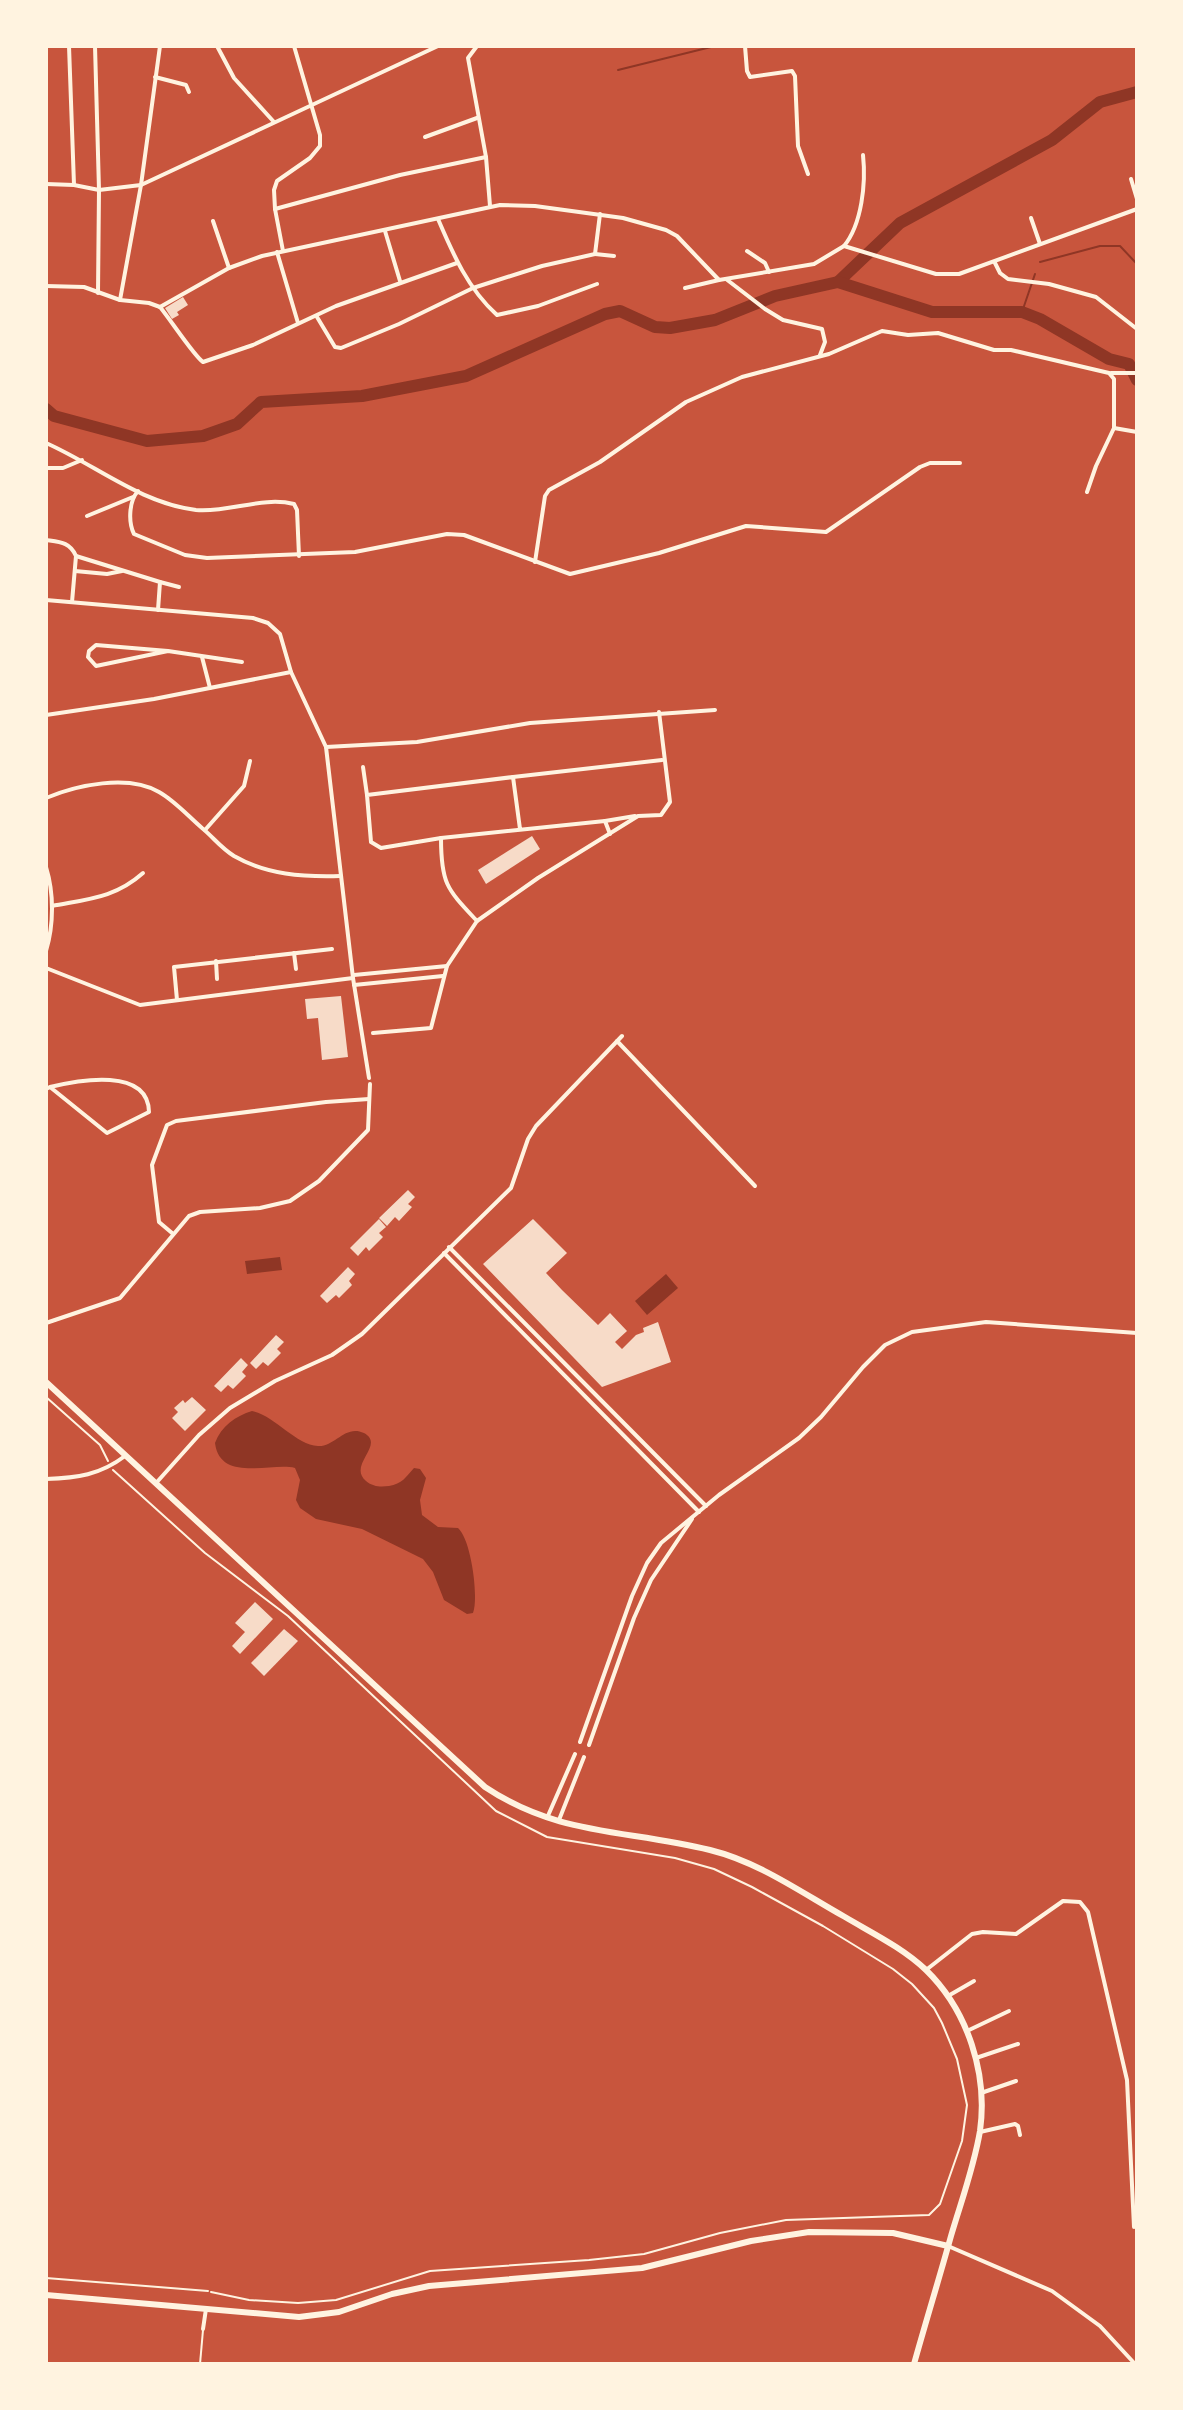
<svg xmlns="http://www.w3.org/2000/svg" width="1183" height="2410" font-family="Figtree,sans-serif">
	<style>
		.water { fill: #8f3625 }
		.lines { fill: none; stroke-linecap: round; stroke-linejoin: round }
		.stream { stroke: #8f3625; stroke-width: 2 }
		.river { stroke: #8f3625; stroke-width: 12 }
		.building { fill: #f7dbc8 }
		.path { stroke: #fff3e0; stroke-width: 2 }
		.service { stroke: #fff3e0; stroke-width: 2 }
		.minor { stroke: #fff3e0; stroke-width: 4 }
		.secondary { stroke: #fff3e0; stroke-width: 6 }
	</style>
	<rect width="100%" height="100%" fill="#c8553d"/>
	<g class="water">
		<path d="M280,1257L282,1270L247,1274L245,1261Z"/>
		<path d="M666,1274L678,1288L647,1315L635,1301Z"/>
		<path d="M252,1411C274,1415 296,1445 318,1446C335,1447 345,1424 364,1433C386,1445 347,1465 366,1481C373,1487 381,1487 389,1486C402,1484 406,1477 414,1468L420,1469L426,1478L420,1500L422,1515L438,1527L458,1528C471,1539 479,1597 473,1613L467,1614L444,1600L433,1572L423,1559L362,1529L316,1519L300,1508L296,1500L300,1480L295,1468C272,1462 220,1483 215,1443C221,1426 236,1416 252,1411Z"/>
	</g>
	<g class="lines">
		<g class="stream">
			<path d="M618,70L715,46"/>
			<path d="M1040,262L1100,246H1120L1137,264"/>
			<path d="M1022,312L1035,274"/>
		</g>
		<g class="river">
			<path d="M838,282L900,223L1052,140L1100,102L1137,92"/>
			<path d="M46,409L54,416L147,441L203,436L237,424L261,402L362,396L466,376L605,314L620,311L655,327L670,328L715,320L775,296L838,282L932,312H1022L1040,319L1109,359L1129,364L1137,380"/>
		</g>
	</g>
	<g class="building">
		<path d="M183,297L188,305L177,312L179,315L172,319L165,308Z"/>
		<path d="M532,836L540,849L486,884L478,870Z"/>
		<path d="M341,996L348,1057L322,1060L318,1018L307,1019L305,999Z"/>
		<path d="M408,1190L415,1197L408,1204L412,1207L399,1221L395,1217L387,1226L379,1218Z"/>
		<path d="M379,1219L386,1227L379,1233L383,1237L369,1251L366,1247L358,1256L350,1248Z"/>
		<path d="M533,1219L567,1253L546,1273L562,1290L598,1325L610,1313L627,1331L615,1342L622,1349L636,1335L644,1332L643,1328L658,1322L671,1362L602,1387L483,1264Z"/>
		<path d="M348,1267L355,1274L349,1281L352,1285L339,1298L336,1295L327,1303L320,1296Z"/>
		<path d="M276,1335L284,1342L277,1349L281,1353L268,1366L263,1362L256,1369L250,1363Z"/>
		<path d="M241,1358L248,1365L242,1372L246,1376L233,1389L228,1385L221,1392L214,1386Z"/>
		<path d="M192,1397L206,1410L185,1431L172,1418L178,1412L174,1408L183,1400L185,1403Z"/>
		<path d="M255,1602L273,1619L240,1654L232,1646L245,1632L235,1623Z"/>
		<path d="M284,1629L298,1641L264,1676L251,1663Z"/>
	</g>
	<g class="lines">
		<g class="path">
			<path d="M46,1397L100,1445L108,1461"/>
			<path d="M113,1470L205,1553L288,1616L496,1811L547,1837L675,1858L714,1869L752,1887L823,1926L893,1969L912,1984L934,2008L942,2023L957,2059L967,2105L962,2141L940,2204L929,2215L786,2220L720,2233L644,2254L589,2260L430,2271L336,2300L298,2303L249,2300L211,2292"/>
		</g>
		<g class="service">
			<path d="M46,2278L208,2291"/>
			<path d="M200,2364L203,2330"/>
		</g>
		<g class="minor">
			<path d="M69,46L74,185"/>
			<path d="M95,46L99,190L98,293"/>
			<path d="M217,46L234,78L274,122"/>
			<path d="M477,46L468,58L486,157L490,206"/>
			<path d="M745,46L747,71L750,77L792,71L795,76L798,146L808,174"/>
			<path d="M155,77L186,85L189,92"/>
			<path d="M425,137L477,118"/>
			<path d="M1131,179L1137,199"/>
			<path d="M46,184L74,185L99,190L141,185L438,46"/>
			<path d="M275,209L400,175L486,157"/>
			<path d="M1031,218L1040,244"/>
			<path d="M438,219C453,254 468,289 497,315L538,306L597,284"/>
			<path d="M213,221L229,268"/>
			<path d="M385,231L400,281"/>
			<path d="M844,246C862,224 866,183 863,155"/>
			<path d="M283,251L275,209L274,190L277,181L310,158L320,146V135L294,46"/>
			<path d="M747,251L765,263L769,272"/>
			<path d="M277,252L298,323"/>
			<path d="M595,254L614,256"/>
			<path d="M995,263L1000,273L1008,279L1049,284L1096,297L1137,329"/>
			<path d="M726,279L765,309L783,320L822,329L825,342L820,355"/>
			<path d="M46,286L84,287L120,300L149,303L160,307"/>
			<path d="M685,288L719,280"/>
			<path d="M120,300L141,185L160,46"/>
			<path d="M160,307L229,268L262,256L500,205L535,206L623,218L666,230L677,236L719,280L814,264L844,246L936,274H959L1137,209"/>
			<path d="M160,307C170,319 194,356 203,362L253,345L336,306L457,263"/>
			<path d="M317,317L335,347L341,348L399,324L473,288L542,266L595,254L600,214"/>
			<path d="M1111,373H1137"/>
			<path d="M1114,428L1137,432"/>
			<path d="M46,443C96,465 140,503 196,510C229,513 262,496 294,504L297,510L299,556"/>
			<path d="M46,468H63L82,460"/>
			<path d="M138,491C129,501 128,522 134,534L185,555L207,558L355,552L447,534L464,535L570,574L659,553L746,526L826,532L920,467L930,463H960"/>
			<path d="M87,516L133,497"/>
			<path d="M46,540C60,542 70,542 76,556L72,602"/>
			<path d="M76,556L160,582L158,610"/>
			<path d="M535,562L545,496L549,490L600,462L686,402L742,377L829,354L882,331L908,335L938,333L994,350H1011L1109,373L1114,379V428L1096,466L1087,492"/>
			<path d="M75,571L107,574L122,571"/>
			<path d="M160,582L179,587"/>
			<path d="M46,600L253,618L268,623L280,634L291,672L326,747L353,978L369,1078"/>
			<path d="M168,651L96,666L88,657L89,651L96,645L168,651L242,662"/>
			<path d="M202,657L210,688"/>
			<path d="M46,715L154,699L291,672"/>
			<path d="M326,747L417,742L530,723L715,710"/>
			<path d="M363,767L367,795"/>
			<path d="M513,777L662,760"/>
			<path d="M46,798C77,785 128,774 159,792C175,801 188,816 202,828C213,837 221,848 234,856C267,875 303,877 340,876"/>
			<path d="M605,821L635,816"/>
			<path d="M520,829L513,777L367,795L371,842L381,848L441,838L605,821L610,834"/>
			<path d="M205,830L244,786L250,761"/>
			<path d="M441,838C441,884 447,889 477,921"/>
			<path d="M46,867C54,893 54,924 46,951"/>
			<path d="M52,906C88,899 115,898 143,873"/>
			<path d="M294,953L296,969"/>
			<path d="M216,961L217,979"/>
			<path d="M46,968L140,1005L353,978"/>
			<path d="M354,975L447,966"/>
			<path d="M354,985L443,976"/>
			<path d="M177,1000L174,967L332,949"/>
			<path d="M373,1033L431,1028L447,966L477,921L538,878L638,816L661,815L670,802L659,712"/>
			<path d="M617,1041L755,1186"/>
			<path d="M46,1089L50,1087C79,1080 148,1067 149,1112L107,1133L50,1087"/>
			<path d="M172,1233L159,1222L152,1165L167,1125L176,1121L326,1102L369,1099"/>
			<path d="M449,1247L706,1506"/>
			<path d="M444,1253L699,1512"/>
			<path d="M46,1323L120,1298L189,1216L200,1212L260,1208L290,1201L319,1181L368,1130L370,1084"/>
			<path d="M46,1479C77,1478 100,1475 125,1456"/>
			<path d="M157,1482L199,1435L230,1408L275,1381L332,1355L362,1334L511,1188L528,1139L536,1126L622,1036"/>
			<path d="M580,1742L632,1596L647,1563L661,1543L719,1495L799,1438L821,1417L863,1367L885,1345L912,1332L986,1322L1137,1333"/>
			<path d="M589,1745L634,1618L651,1580L692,1519"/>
			<path d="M547,1818L575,1754"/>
			<path d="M559,1820L584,1757"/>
			<path d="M926,1970L972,1934L983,1932L1016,1934L1063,1901L1080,1902L1088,1912L1127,2080L1134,2227"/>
			<path d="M948,1996L974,1981"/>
			<path d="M967,2031L1009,2011"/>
			<path d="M976,2058L1018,2044"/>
			<path d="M981,2093L1016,2081"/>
			<path d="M980,2132L1015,2124L1018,2126L1020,2135"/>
			<path d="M948,2246L1052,2291L1100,2326L1135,2364"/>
			<path d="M203,2329L206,2309"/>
		</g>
		<g class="secondary">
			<path d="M46,1382L485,1787C560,1837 627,1829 710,1850C759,1862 802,1893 845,1917C872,1933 903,1948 926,1970C968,2011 988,2074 980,2131C974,2167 961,2202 951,2236C939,2279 926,2321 914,2364"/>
			<path d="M46,2295L299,2317L339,2312L392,2294L429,2286L642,2268L751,2241L809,2232L893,2233L948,2246"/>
		</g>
	</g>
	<rect width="1183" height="2410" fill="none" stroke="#fff3e0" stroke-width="96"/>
</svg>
